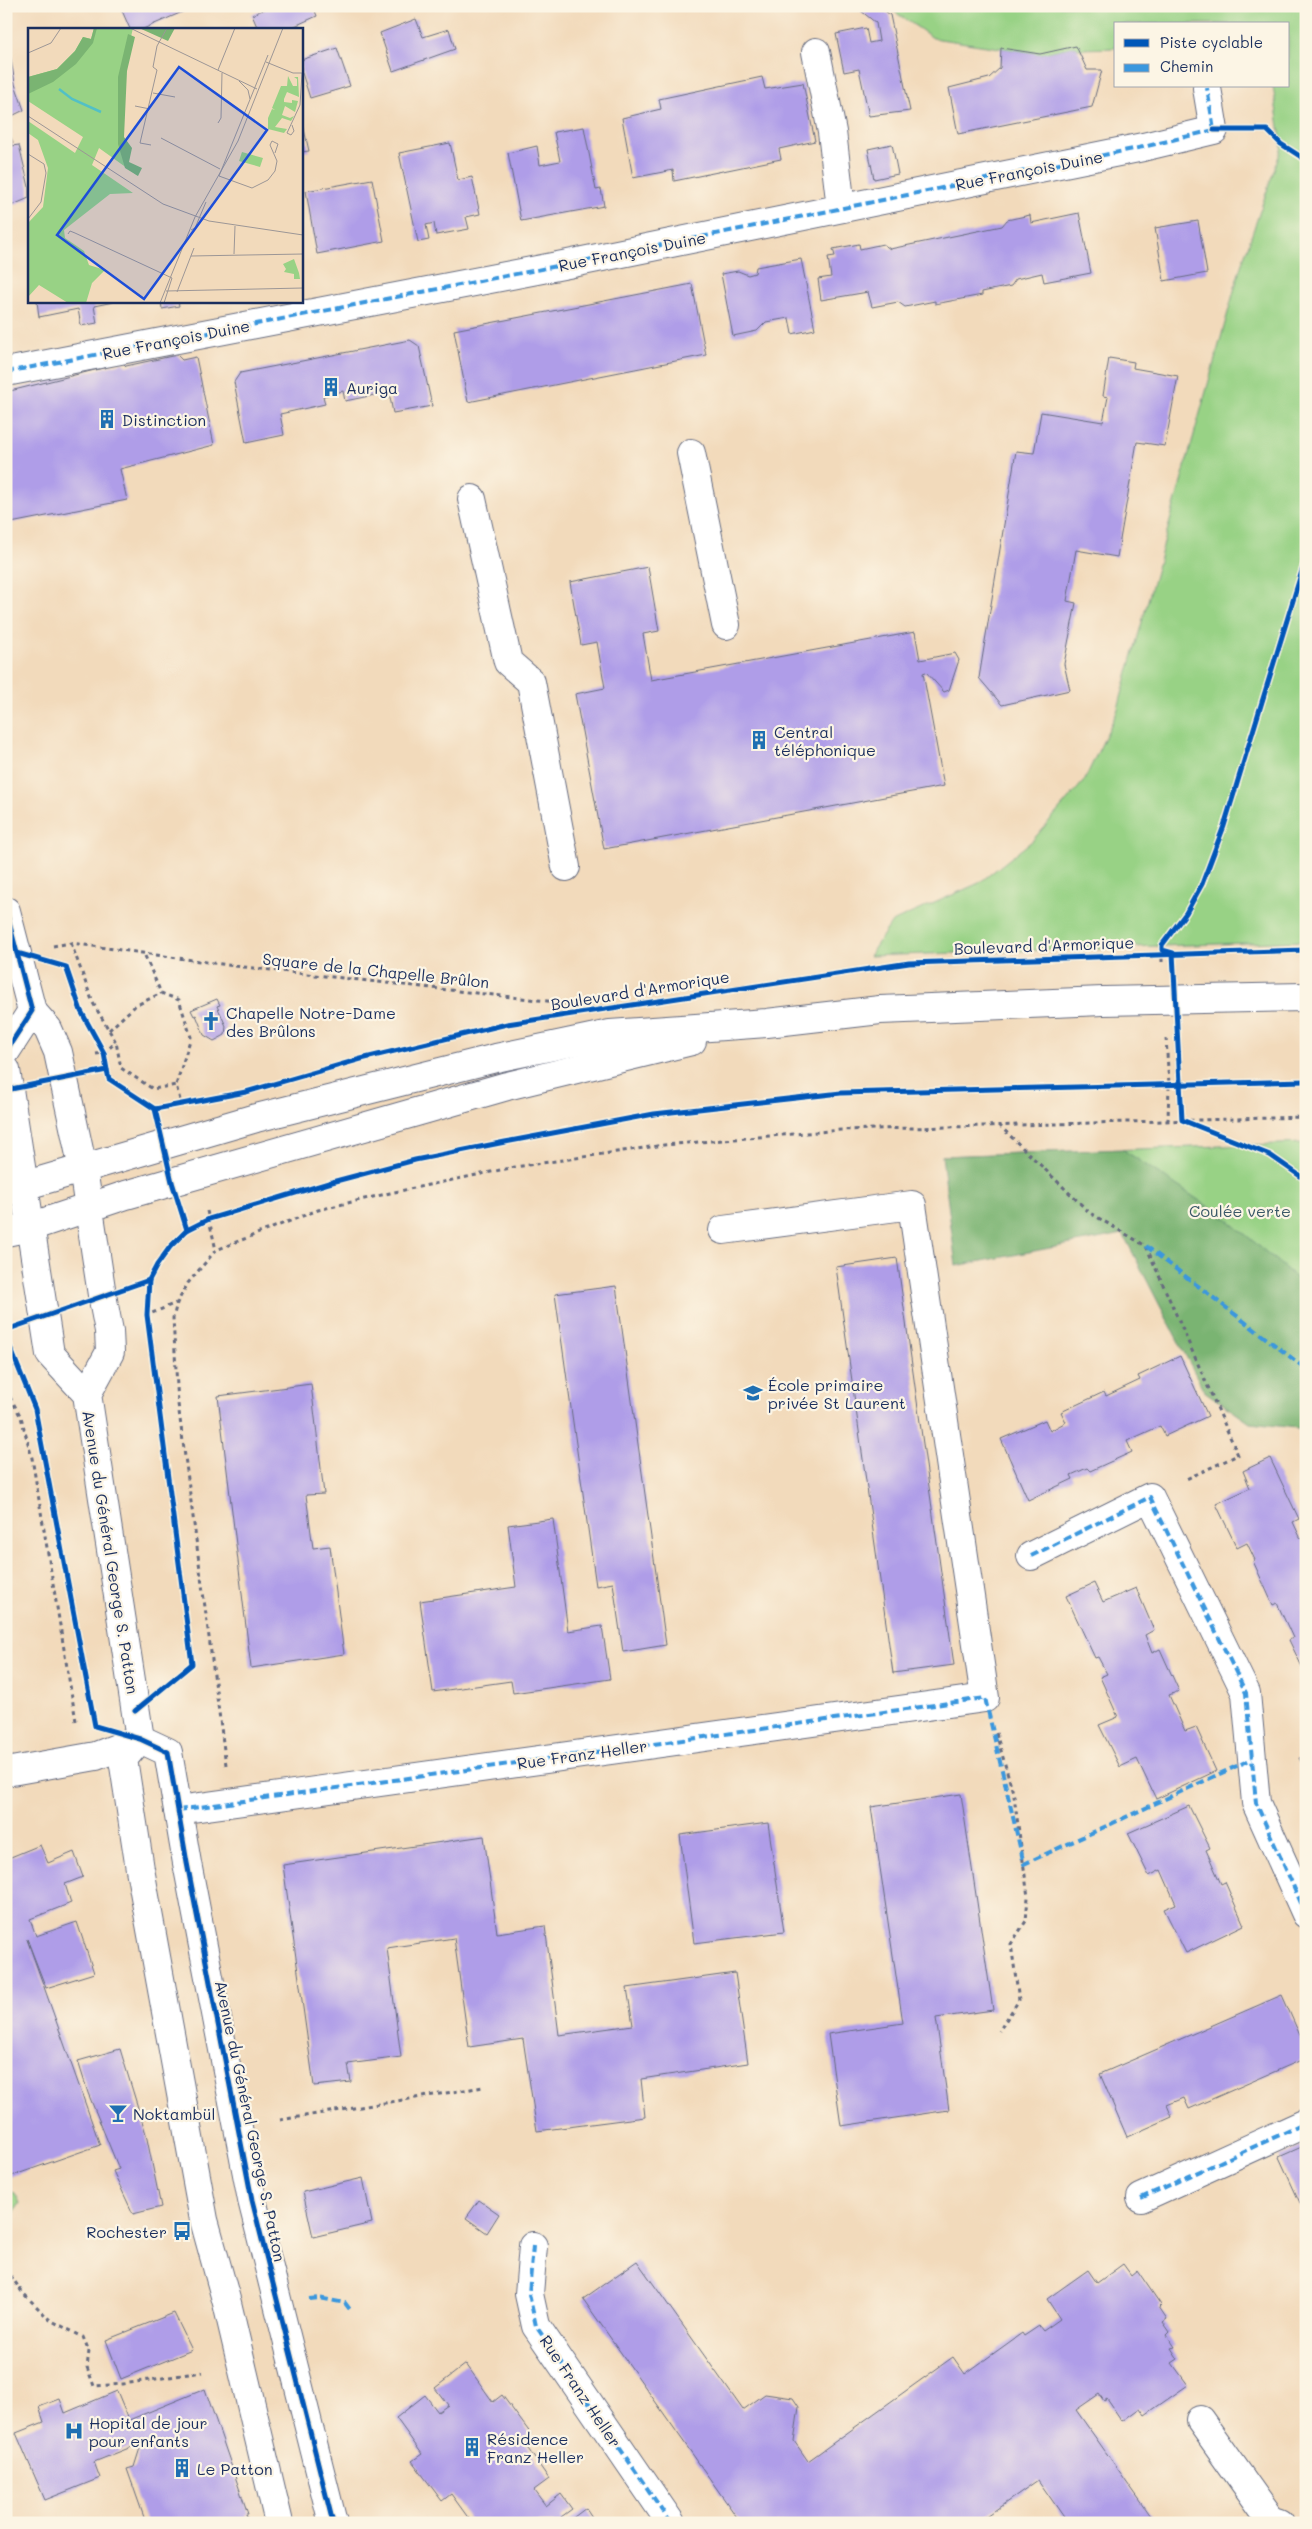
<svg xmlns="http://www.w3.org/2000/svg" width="1312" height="2529" font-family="Mali,sans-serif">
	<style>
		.green { fill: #98d285; stroke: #5a8072 }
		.forest { fill: #7ab472; stroke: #4a7268 }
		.building { fill: #af9de8 }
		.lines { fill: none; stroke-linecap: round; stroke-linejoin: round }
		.minor-tunnel { stroke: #c7b8a8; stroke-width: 28; stroke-dasharray: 28 14; stroke-linecap: butt }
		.minor-casing { stroke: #666b7f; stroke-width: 30 }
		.major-casing { stroke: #666b7f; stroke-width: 30 }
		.path { stroke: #666b7f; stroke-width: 3; stroke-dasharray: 4 4; stroke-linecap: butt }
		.minor { stroke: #fff; stroke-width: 28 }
		.major { stroke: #fff; stroke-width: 28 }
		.quiet { stroke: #3a97de; stroke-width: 4; stroke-dasharray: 8 4; stroke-linecap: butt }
		.cycleway-casing { stroke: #fcf5e5; stroke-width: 8 }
		.cycleway { stroke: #0057b8; stroke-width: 5 }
		.labels { text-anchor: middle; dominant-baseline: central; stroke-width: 4.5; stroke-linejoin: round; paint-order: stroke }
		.street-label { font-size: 16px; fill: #1b2f5e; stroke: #fcf5e5 }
		.poi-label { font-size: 16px; fill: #1b2f5e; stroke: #fcf5e5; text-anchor: start }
		.park-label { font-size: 16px; fill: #3a5868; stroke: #fcf5e5 }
		.inset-river { fill: none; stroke: #52c0c6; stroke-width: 2.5 }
		.inset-road { fill: none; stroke: #9c9696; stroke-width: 1 }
		.view { fill: #1d4ed8; fill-opacity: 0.15; stroke: #1d4ed8; stroke-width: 2.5 }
		.inset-edge { fill: none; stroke: #1b2f5e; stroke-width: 2.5 }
	</style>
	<rect width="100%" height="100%" fill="#fcf5e5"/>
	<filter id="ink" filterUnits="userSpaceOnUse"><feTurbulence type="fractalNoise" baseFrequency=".02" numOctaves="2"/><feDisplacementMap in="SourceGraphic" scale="10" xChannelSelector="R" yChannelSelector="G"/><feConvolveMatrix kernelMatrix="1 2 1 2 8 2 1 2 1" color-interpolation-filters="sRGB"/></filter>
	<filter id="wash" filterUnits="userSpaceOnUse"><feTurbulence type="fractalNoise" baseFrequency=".0096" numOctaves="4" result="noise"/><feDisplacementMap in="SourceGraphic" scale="20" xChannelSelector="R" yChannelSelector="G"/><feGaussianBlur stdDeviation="1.12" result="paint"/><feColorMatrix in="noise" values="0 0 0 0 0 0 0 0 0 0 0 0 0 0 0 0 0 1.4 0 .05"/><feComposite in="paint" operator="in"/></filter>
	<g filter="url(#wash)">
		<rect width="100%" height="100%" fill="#f2dabb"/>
		<g class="green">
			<path d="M886,6H1306V941L869,956L892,922L979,883L1032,841L1084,781L1117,712L1240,269L1282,147L1273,86H1288V24H1116V48L1078,49L1076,46L1040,54L933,38Z"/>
			<path d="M1306,1143V1384L1223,1272L942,1156Z"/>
			<path d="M6,2190L15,2193L20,2203L6,2226Z"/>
		</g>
		<path class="forest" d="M1122,1149L1227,1219L1306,1286V1429L1250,1423L1204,1391L1123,1234L956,1266L942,1156Z"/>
		<g id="blocks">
			<g class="building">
				<path d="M120,6H196L143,29H130Z"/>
				<path d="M271,6H313L317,16L288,29H258L252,15Z"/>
				<path d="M855,6H879L890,15L910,111L869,116L859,69L844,72L836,34L866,28L869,43L879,41L876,23Z"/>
				<path d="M416,19L423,37L449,29L455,49L393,71L380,33Z"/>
				<path d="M6,29L15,84L24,110L6,119Z"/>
				<path d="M1076,46L1087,70H1102L1092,107L958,134L949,88L989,78L1000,68L1001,48L1040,54Z"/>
				<path d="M337,48L350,86L310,98L301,70V60Z"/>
				<path d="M762,77L765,89L803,83L815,141L779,149L781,159L674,181L673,170L633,178L622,118L661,109L659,99Z"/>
				<path d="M301,116L309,151L301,152Z"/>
				<path d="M6,125L12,146L19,145L29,187V198L6,208Z"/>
				<path d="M584,127L596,190L601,189L604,206L521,221L508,153L537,146L540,165L560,161L554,132Z"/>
				<path d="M450,143L458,180L472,177L480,214L466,217L469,229L436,235L434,223L426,225L429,240L418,242L399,153Z"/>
				<path d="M892,144L898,174L874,179L868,149Z"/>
				<path d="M372,179L384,241L317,254L306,191Z"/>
				<path d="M1079,213L1091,273L1044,282L1042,273L1016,279L1011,286L982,292V295L935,304V301L905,307L898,302L872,307L868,292L821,300L818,279L831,277L828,257L835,256L833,249L859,244L860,249L883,244L890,249L1002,226L1007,220L1030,215L1031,223Z"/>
				<path d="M1198,221L1207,273L1164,281L1155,228Z"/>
				<path d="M801,259L815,329L792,334L789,318L766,322L757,331L733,336L721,274L738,271L748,275L755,273L756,267Z"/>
				<path d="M692,284L706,355L468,402L454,330Z"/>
				<path d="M37,301H113V302L94,306L97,323L81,326L78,309L39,317Z"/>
				<path d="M161,301H178L179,306L162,309Z"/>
				<path d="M410,340L419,346L432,406L393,413L389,392L345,401L343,391L323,396L325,404L280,414L284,435L246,443L234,382L240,373Z"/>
				<path d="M177,355L182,360L196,357L214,445L120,469L127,500L6,524V462L9,461L6,446V392L123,363L126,366Z"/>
				<path d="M1109,358L1134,362L1133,368L1178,376L1165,446L1137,442L1117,557L1076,550L1067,601L1076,603L1064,664L1070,690L1002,705L979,678L1016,451L1034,453L1041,412L1103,422L1108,397L1103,396Z"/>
				<path d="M648,567L659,631L643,634L651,680L915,632L920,660L955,653L959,660L949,690L944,692L926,672L923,673L944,786L604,849L575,694L605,688L597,642L581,645L570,582Z"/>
				<path d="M217,999L220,1005L217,1006L226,1026L225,1035L214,1041L204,1035L196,1015L194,1016L191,1010Z"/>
				<path d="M897,1258L954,1665L893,1673L836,1267Z"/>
				<path d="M616,1286L666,1645L623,1652L613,1583L596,1586L555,1294Z"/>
				<path d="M1180,1356L1208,1416L1165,1436L1160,1426L1127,1441L1132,1452L1090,1471L1087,1468L1071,1475L1073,1479L1028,1500L1001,1439L1045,1420L1050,1431L1066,1422L1061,1412L1104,1392L1106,1396L1140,1380L1138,1376Z"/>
				<path d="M311,1384L324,1494L306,1495L313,1548L330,1546L344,1654L251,1668L218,1396Z"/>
				<path d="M1270,1458L1299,1519L1293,1522L1301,1539L1306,1537V1675L1289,1640L1293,1638L1277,1603L1273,1605L1253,1561L1255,1560L1247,1543L1237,1548L1216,1504L1250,1488L1243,1471Z"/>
				<path d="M553,1519L568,1631L602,1626L610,1679L513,1693L511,1681L433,1692L420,1601L516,1587L508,1525Z"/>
				<path d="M1094,1583L1103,1602L1136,1588L1154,1630L1145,1635L1152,1653L1160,1649L1179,1691L1169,1695L1185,1731L1196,1727L1216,1771L1156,1799L1137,1759L1120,1767L1099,1725L1118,1717L1100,1677L1107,1674L1098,1657L1095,1658L1066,1596Z"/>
				<path d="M1306,1755V1772L1299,1758Z"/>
				<path d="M961,1794L993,2010L936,2018L949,2110L841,2126L828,2034L903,2023L871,1807Z"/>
				<path d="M1189,1806L1210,1848L1206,1850L1221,1884L1225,1882L1244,1925L1186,1953L1164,1909L1176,1904L1161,1870L1149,1876L1128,1833Z"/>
				<path d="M768,1823L784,1932L694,1943L680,1835Z"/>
				<path d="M484,1836L497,1933L545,1926L559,2035L633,2025L627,1988L735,1973L748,2063L641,2079L645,2117L537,2131L523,2039L469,2047L454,1938L387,1948L401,2057L348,2064L351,2082L314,2086L283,1865Z"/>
				<path d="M40,1845L48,1863L74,1852L83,1877L65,1884L71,1903L30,1919L36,1936L77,1922L94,1973L46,1988L27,1939L100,2145L6,2178V1859Z"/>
				<path d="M1282,1995L1306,2049V2058L1189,2109L1184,2098L1167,2105L1172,2117L1127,2137L1100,2074Z"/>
				<path d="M120,2049L146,2134L161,2207L133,2214L113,2171L119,2169L88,2093L78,2061Z"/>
				<path d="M1306,2145V2216L1279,2157Z"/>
				<path d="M363,2178L372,2223L313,2237L303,2192Z"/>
				<path d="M479,2200L499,2214L487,2233L466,2218Z"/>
				<path d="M637,2261L743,2410L765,2394L793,2398L799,2407L794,2441L808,2461L953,2357L965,2374L1022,2333L1024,2336L1039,2326L1043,2331L1060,2319L1047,2299L1088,2270L1097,2283L1123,2264L1131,2275L1137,2270L1161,2305L1159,2307L1167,2319L1163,2322L1170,2332L1167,2335L1175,2347L1171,2348L1178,2359L1172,2363L1188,2385L1145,2415L1140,2408L1122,2421L1107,2399L1104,2401L1099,2394L1076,2410L1156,2523H1068L1038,2480L977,2523H741L583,2299Z"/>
				<path d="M174,2313L192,2350L121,2379L106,2340Z"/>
				<path d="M466,2364L493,2402L502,2395L531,2434L522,2440L549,2479L534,2490L546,2506L561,2494L572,2509L561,2517L565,2523H472L451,2494L442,2501L412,2461L422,2454L396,2418L425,2395L438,2412L448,2405L435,2388Z"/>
				<path d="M205,2389L248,2514H246L249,2523H146L127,2469L134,2467L140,2448L139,2444L94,2462L100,2478L45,2500L16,2433L44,2422L39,2407L60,2399L65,2413L117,2391L129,2420Z"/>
				<path d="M586,2508L596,2523H566Z"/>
			</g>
		</g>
	</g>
	<g filter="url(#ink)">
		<use href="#blocks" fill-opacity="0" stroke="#666b7f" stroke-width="1"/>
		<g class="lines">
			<path class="minor-tunnel" d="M6,131L8,130"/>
			<g class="minor-casing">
				<g id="minor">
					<path d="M816,52L832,132L841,208"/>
					<path d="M6,372L568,264L1143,147L1214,130L1207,88"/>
					<path d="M691,453L726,625"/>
					<path d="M472,499L508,662L531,682L566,867"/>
					<path d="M1031,1556L1150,1497L1246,1693L1256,1803L1306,1914"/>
					<path d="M6,1772L96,1756L140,1739"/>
					<path d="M178,1810L985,1698L912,1205L723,1230"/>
					<path d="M1141,2198L1306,2123"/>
					<path d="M533,2246L529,2294L536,2326L671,2523"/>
					<path d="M1200,2420L1271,2520L1280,2523"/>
				</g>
			</g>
			<g class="major-casing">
				<g id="major">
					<path d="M6,911L32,1011L48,1029L58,1052L83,1169L102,1295L109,1331L110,1352L87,1394"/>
					<path d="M6,1051L32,1011"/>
					<path d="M6,1070L50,1354L87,1394L140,1739L123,1759L140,1869L204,2220L227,2303L279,2523"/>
					<path d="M6,1191L256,1118L496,1058L610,1034L767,1023L880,1010L1103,1001L1306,997"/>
					<path d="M6,1232L30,1227L126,1195L507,1086L692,1041"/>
					<path d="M140,1739L168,1752L187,1863L252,2200L333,2523"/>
				</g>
			</g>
			<g class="path">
				<path d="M71,943L93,1003L116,1042L121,1068L153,1089L176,1085"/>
				<path d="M53,946L71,943L235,966L565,1003"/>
				<path d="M1162,950V962"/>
				<path d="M145,956L161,993L179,1000L191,1037L176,1085L180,1100"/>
				<path d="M109,1030L135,1006L161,993"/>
				<path d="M1166,1038L1169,1084L1168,1120"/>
				<path d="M96,1054L104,1053L116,1042"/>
				<path d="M999,1125L1090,1213L1146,1246L1238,1455L1184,1480"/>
				<path d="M207,1211L216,1250"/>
				<path d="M145,1316L176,1303"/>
				<path d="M6,1370L15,1366"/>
				<path d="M6,1390L21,1417L32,1458L76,1721"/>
				<path d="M996,1733L1014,1796L1028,1897L1026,1921L1011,1944L1019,2000L999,2031"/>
				<path d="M226,1765L178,1404L173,1318L177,1303L188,1283L216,1250L318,1210L390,1193L515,1167L664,1145L841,1130L1306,1117"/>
				<path d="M280,2120L483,2087"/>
				<path d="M6,2269L22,2292L50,2320L83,2337L89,2351L87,2367L94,2386L123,2384L202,2372"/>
			</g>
			<use href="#minor" class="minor"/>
			<use href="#major" class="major"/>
			<g class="quiet">
				<path d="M6,372L568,264L1143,147L1214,130L1207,88"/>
				<path d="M1146,1246L1306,1369"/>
				<path d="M1031,1556L1150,1497L1246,1693L1256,1803L1306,1914"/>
				<path d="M178,1810L985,1698L1024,1864L1252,1759"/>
				<path d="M1141,2198L1306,2123"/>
				<path d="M533,2246L529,2294L536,2326L671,2523"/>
				<path d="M309,2299L319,2298L345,2303L352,2312"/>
			</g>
			<g class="cycleway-casing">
				<g id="cycleway">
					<path d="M1214,130H1267L1281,144L1306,160"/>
					<path d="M1306,558L1224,826L1202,884L1186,913L1162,945V950L1173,953L1182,1120L1270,1155L1306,1180"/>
					<path d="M6,911L32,1011L6,1051"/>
					<path d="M17,953L66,967L81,1011L104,1053L107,1070"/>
					<path d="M6,1090L107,1070L109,1079L155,1109L246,1092L361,1059L507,1024L909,963L1306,950"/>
					<path d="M155,1109L172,1182L187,1230"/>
					<path d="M6,1330L149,1280"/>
					<path d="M6,1337L35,1409L95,1726L140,1739L168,1752L187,1863L252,2200L333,2523"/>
					<path d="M135,1711L192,1664L147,1315L149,1280L157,1265L170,1247L187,1230L209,1219L332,1182L415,1160L505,1142L654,1114L841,1093L1306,1081"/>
				</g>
			</g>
			<use href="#cycleway" class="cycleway"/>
		</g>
	</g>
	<defs>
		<g id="building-bare" transform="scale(1.5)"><path d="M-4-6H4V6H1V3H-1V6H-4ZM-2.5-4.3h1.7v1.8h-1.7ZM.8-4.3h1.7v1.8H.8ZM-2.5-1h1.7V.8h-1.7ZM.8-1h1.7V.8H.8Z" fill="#1f6fb2" stroke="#fcf5e5" stroke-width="2.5" paint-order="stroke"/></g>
		<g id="church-bare" transform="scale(1.5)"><path d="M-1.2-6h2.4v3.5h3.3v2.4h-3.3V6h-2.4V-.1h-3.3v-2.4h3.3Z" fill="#1f6fb2" stroke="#fcf5e5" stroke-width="2.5" paint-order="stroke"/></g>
		<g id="school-bare" transform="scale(1.5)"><path d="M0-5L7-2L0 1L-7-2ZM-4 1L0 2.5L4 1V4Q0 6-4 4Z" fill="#1f6fb2" stroke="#fcf5e5" stroke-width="2.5" paint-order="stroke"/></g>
		<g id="bar-bare" transform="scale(1.5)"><path d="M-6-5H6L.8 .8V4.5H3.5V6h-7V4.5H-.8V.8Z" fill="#1f6fb2" stroke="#fcf5e5" stroke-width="2.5" paint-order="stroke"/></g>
		<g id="bus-bare" transform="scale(1.5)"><path d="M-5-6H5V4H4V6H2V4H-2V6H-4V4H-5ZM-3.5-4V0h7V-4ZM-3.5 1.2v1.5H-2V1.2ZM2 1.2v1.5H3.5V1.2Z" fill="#1f6fb2" stroke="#fcf5e5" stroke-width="2.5" paint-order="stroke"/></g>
		<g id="hospital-bare" transform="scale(1.5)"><path d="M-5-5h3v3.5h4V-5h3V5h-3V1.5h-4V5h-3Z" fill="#1f6fb2" stroke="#fcf5e5" stroke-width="2.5" paint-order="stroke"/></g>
	</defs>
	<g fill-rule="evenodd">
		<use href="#building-bare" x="331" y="387"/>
		<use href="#building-bare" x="107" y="419"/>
		<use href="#building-bare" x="759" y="740"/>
		<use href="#church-bare" x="211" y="1021"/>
		<use href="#school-bare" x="753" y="1393"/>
		<use href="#bar-bare" x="118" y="2113"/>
		<use href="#bus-bare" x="182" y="2231"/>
		<use href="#hospital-bare" x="74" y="2431"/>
		<use href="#building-bare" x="472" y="2447"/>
		<use href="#building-bare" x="182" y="2468"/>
	</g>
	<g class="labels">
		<g class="street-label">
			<text transform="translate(1029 170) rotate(-11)">Rue François Duine</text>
			<text transform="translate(632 251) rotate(-11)">Rue François Duine</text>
			<text transform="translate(176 339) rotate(-11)">Rue François Duine</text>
			<text transform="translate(1044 945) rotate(-2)">Boulevard d'Armorique</text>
			<text transform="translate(376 970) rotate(6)">Square de la Chapelle Brûlon</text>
			<text transform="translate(640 990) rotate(-9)">Boulevard d'Armorique</text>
			<text transform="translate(111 1552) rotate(81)">Avenue du Général George S. Patton</text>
			<text transform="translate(582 1754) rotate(-8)">Rue Franz Heller</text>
			<text transform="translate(251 2121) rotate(78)">Avenue du Général George S. Patton</text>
			<text transform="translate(581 2391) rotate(56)">Rue Franz Heller</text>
		</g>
		<g class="poi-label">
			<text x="346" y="387">Auriga</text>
			<text x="122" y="419">Distinction</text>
			<text x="774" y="731">Central<tspan x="774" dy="18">téléphonique</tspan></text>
			<text x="226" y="1012">Chapelle Notre-Dame<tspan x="226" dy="18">des Brûlons</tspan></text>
			<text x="768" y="1384">École primaire<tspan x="768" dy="18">privée St Laurent</tspan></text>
			<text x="133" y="2113">Noktambül</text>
			<text x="167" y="2231" text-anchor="end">Rochester</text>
			<text x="89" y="2422">Hopital de jour<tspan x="89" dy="18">pour enfants</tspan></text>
			<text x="487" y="2438">Résidence<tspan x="487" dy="18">Franz Heller</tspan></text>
			<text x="197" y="2468">Le Patton</text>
		</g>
		<g class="park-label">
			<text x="1240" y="1210">Coulée verte</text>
		</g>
	</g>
	<g transform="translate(28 28)">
		<rect width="275" height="275" fill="#f2dabb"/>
		<path d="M66,0H105L96,40V127L110,148L71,120L64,137L105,165L82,166L36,202L37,210L56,223L61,237L77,242L64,255L58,275H40L11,257L0,269V195L15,179L20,140L10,112L0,105V93L47,125L55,109L0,73V49L29,41L47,23L55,9L63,11ZM260,48L265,58H269V51L266,49H270L271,69L259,64L256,71V74L264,75V72L270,73L267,84L257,78L254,87L262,90L266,88L263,93L254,90L247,99L259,101L256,105L240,101V90L244,81L247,82L244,80L253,58H259ZM214,124L235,130L232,139L211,133ZM266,231L271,245L272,251H266V246L256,244L258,241L255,236Z" fill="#98d285"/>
		<path d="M66,0H69L65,15L48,36L25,54L0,66V49L29,41L47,23L55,9L63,11ZM111,0H147L140,13ZM100,6L107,9L99,43L96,109L104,120L101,134L114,140L110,148L97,140L90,116V49Z" fill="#7ab472"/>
		<path class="inset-river" d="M31,61L44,71L73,84"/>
		<path class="inset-road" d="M102,0L229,61M0,25L23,15L33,0M238,34L265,45H275M190,42L207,0M211,53L220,62L222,71M125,65L147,69M107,78L122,81M0,88L135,176L181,193L275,207M190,95L193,90L194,45M264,97L266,103L263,107L259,105L272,77L274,45M133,110L192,141M123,117L112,115L129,42L125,39L129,18L139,0M0,126L16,136L18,145L13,174L0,191M191,148L224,160L240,152L247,143L249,133L242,117L244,113L250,116L247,125M191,148L240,27M163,202L167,200L178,174M40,206L42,203L47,205L144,250M206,226L207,198M163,228L275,226M138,263L275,260M149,264L166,220M132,275L167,189L210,113L255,0M136,275L144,250"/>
		<path class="view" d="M151,39L239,102L116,271L29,207Z"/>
		<rect width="275" height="275" class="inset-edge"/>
	</g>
	<rect width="1312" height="2529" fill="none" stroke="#fcf5e5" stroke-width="25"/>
	<rect x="1114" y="22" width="175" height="65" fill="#fcf5e5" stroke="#a2a6af"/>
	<rect x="1124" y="39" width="25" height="8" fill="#0057b8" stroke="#a2a6af"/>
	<text x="1160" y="48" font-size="15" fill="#1b2f5e">Piste cyclable</text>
	<rect x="1124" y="64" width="25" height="8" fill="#3a97de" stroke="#a2a6af"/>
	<text x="1160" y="72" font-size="15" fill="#1b2f5e">Chemin</text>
</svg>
